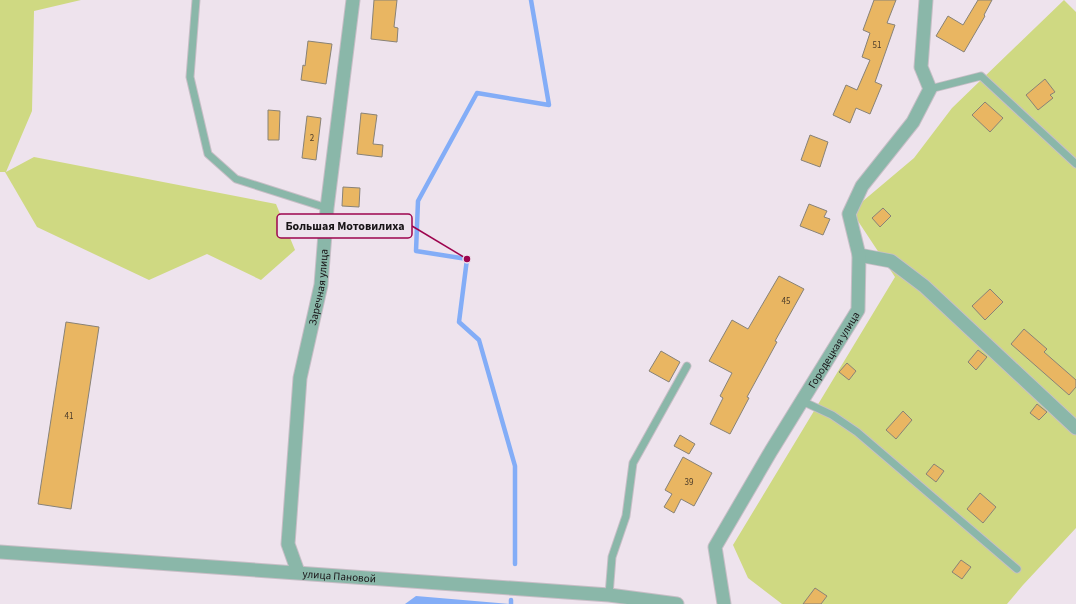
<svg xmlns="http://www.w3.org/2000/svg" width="1076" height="604" font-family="'Source Sans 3',sans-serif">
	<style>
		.green { fill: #cfd982 }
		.water { fill: #83adf7 }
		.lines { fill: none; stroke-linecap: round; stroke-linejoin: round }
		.stream { stroke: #83adf7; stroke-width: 4.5 }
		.building { fill: #e9b662; stroke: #888277 }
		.service-casing { stroke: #c7bec6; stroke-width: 9 }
		.minor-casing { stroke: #c7bec6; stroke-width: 15 }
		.service { stroke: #8ab7a9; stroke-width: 7 }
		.minor { stroke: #8ab7a9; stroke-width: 13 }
		.labels { text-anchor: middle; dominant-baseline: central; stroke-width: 3; stroke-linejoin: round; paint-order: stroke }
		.number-label { font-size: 9px; fill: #4c3c2a }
		.street-label { font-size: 11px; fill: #181417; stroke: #eee3ed }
		.leader { fill: none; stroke: #9d044e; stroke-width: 1.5 }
		.callout-dot { fill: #9d044e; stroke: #eee3ed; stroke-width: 1.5 }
		.callout { fill: #eee3ed; stroke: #9d044e; stroke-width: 1.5 }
		.callout-label { font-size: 12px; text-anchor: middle; font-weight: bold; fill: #181417 }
	</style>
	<rect width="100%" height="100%" fill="#eee3ed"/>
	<g class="green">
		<path d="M0,0H81L34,11L32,111L6,172L34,157L276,204L295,250L261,280L207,254L149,280L37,227L5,172H0Z"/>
		<path d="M1064,0L1076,12V528L1023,585L1007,604H782L748,578L733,545L895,277L854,215L863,201L914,158L952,108Z"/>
	</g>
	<path class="water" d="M416,596L511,604H405Z"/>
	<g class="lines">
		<g class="stream">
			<path d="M515,564V466L479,340L459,322L467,259L416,251L418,201L477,93L549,105L531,0"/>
			<path d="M511,604V600"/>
		</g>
	</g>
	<g class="building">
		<path d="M374,0H397L394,27L398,28L397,42L371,39Z"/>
		<path d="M874,0H896L887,23L895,25L875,82L882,85L870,114L856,108L850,123L833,115L846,85L857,90L870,60L862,57L870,33L863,30Z"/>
		<path d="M978,0H992L984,15L985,16L964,52L936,36L948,16L963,25Z"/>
		<path d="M308,41L332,44L326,84L301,80L303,65L305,66Z"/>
		<path d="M1045,79L1055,92L1050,95L1053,98L1038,110L1026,95Z"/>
		<path d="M985,102L1003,118L990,132L972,115Z"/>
		<path d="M268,110L280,111L279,140H268Z"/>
		<path d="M361,113L377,115L373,144L383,145L382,157L357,154Z"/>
		<path d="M307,116L321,118L316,160L302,158Z"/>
		<path d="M810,135L828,142L820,167L801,160Z"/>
		<path d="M343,187L360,188L359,207L342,206Z"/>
		<path d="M809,204L827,211L824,217L830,219L823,235L800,226Z"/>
		<path d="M883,208L891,216L880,227L872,218Z"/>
		<path d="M779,276L804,289L775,341L777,342L747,397L749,398L730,434L710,424L723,398L720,396L732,373L709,361L732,320L748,329Z"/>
		<path d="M990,289L1003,302L985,320L972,306Z"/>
		<path d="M66,322L99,327L71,509L38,504Z"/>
		<path d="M1024,329L1047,349L1044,352L1076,380V387L1069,395L1011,344Z"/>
		<path d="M978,350L987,357L976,370L968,362Z"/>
		<path d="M661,351L680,362L669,382L649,371Z"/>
		<path d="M847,363L856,371L849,380L839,372Z"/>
		<path d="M1037,404L1047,412L1039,420L1030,413Z"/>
		<path d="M903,411L912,420L896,439L886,430Z"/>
		<path d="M680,435L695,444L689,454L674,446Z"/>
		<path d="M683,457L712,473L694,506L681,499L674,513L664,507L672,494L665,490Z"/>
		<path d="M934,464L944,471L936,482L926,474Z"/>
		<path d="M980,493L996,507L983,523L967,509Z"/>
		<path d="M961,560L971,567L962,579L952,572Z"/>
		<path d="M815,588L827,596L821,604H803Z"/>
	</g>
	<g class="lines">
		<g class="service-casing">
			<g id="service">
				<path d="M196,0L190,77L208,154L236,179L327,208"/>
				<path d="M930,89L981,76L1076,164"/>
				<path d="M802,401L832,415L857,432L1017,569"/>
				<path d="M609,595L612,557L626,516L633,463L687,366"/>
			</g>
		</g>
		<g class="minor-casing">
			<g id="minor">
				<path d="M859,255L891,261L924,286L1076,428"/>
				<path id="s1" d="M0,552L609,595L677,604"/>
				<path id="s2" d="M298,572L288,544L300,378L321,285L327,208L353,0"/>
				<path id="s3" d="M724,604L715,547L771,451L858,310L859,255L849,214L862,186L913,122L930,89L921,67L926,0"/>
			</g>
		</g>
		<use href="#service" class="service"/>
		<use href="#minor" class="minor"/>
	</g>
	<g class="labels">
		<g class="number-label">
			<text x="877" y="45">51</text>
			<text x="312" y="138">2</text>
			<text x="786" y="301">45</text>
			<text x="69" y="416">41</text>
			<text x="689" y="482">39</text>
		</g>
		<g class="street-label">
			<text stroke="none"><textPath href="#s2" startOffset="289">Заречная улица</textPath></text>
			<text stroke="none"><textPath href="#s3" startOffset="288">Городецкая улица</textPath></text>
			<text stroke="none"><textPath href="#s1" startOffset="340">улица Пановой</textPath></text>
		</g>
	</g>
	<path class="leader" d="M467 259L412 226"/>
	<circle class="callout-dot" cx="467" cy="259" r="4"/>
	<rect class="callout" x="277" y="214" width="135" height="24" rx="4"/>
	<g class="callout-label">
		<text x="345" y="230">Большая Мотовилиха</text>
	</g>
</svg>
